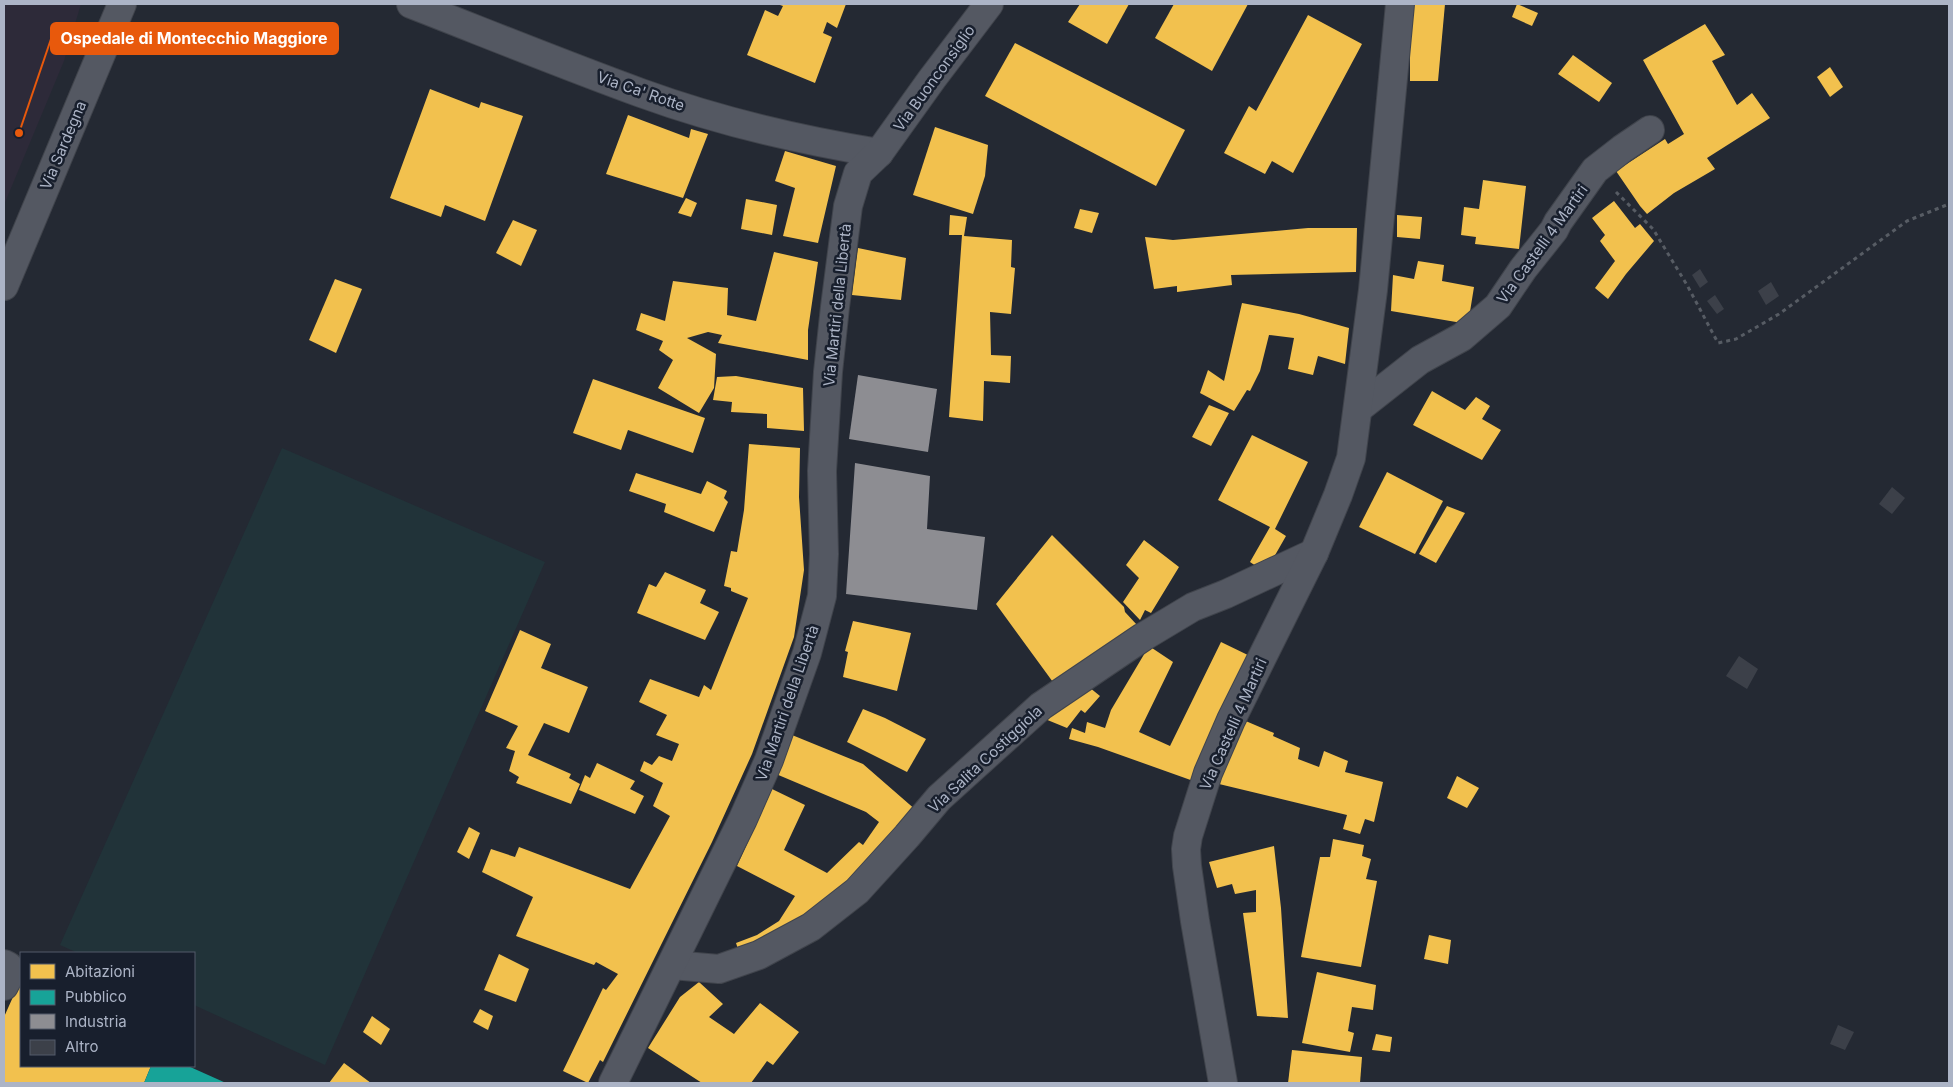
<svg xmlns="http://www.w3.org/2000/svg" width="1953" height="1087" font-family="Inter,sans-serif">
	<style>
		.medical { fill: #2d2a39 }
		.green { fill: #213339 }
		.homes { fill: #f2c14e }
		.public { fill: #17a398 }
		.industry { fill: #8d8d92 }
		.building { fill: #3c4049 }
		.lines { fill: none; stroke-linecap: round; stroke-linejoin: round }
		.street-casing { stroke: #40444c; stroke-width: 30 }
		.path { stroke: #575c64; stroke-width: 3; stroke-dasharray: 4 4; stroke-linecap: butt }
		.street { stroke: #545862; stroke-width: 28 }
		.labels { text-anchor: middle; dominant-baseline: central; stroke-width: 5; stroke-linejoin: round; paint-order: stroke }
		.street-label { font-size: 15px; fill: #acb4c6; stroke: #181f2d }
		.leader { fill: none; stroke: #e8590c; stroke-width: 2 }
		.callout-dot { fill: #e8590c; stroke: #181f2d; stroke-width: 2 }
		.callout { fill: #e8590c; stroke: #e8590c; stroke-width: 2 }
		.callout-label { font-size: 16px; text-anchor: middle; font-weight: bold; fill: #fff }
	</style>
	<rect width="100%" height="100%" fill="#242933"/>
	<path class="medical" d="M4,4H81L64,61L4,205Z"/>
	<path class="green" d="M282,448L545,562L325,1065L194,1005V953H78L60,945Z"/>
	<g class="homes">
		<path d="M777,4H846L837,28L827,22L823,33L832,37L815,83L747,55L765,10L778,16L783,6Z"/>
		<path d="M1080,4H1129L1107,44L1068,22Z"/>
		<path d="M1174,4H1248L1212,71L1155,38Z"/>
		<path d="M1410,4H1445L1438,81H1410Z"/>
		<path d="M1517,4L1538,13L1532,26L1512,17Z"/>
		<path d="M1308,15L1362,44L1293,173L1272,161L1265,174L1224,153L1249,106L1256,111Z"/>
		<path d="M1705,24L1725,55L1712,61L1737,105L1752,93L1770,118L1707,158L1715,169L1674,193L1647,214L1640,206L1616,171L1665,139L1668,144L1684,134L1643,60Z"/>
		<path d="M1015,43L1185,130L1156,186L985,96Z"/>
		<path d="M1573,55L1612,83L1599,102L1558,74Z"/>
		<path d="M1830,67L1843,87L1830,97L1817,77Z"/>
		<path d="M430,89L479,108L481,102L523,116L485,221L445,205L441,217L390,198Z"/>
		<path d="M628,115L689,138L691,129L708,134L683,198L606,174Z"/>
		<path d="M935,127L988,145L985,176L973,214L913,195Z"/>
		<path d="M785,151L836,166L818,243L783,236L795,188L775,181Z"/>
		<path d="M1483,180L1526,186L1519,249L1475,244L1476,237L1461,235L1464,207L1479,209Z"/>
		<path d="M686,198L697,203L691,217L678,213Z"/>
		<path d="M746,199L777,205L772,235L741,229Z"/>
		<path d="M1614,201L1635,228L1640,224L1654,241L1626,274L1608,299L1595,288L1615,261L1600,241L1605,235L1592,218Z"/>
		<path d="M1080,209L1099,213L1092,233L1074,228Z"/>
		<path d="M950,215L967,217L964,236L1012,240L1011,267L1015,268L1011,314L990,312L991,355L1011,356L1010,383L984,381L983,421L949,417L962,235H949Z"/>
		<path d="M1397,215L1422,217L1420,239L1397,237Z"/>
		<path d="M513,220L537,230L521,266L496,253Z"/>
		<path d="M1308,228H1357L1356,272L1231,275L1232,285L1177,292V286L1154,289L1145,237L1173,240Z"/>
		<path d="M858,248L906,258L901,300L852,295Z"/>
		<path d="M774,252L818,262L808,330V360L718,343L722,335L708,332L687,338L716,354L714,388L699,413L658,388L673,360L659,350L663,341L636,330L641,313L665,321L673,281L728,288L727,315L756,321Z"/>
		<path d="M1418,261L1444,265L1442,281L1474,287L1468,324L1391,311L1393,275L1414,279Z"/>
		<path d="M335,279L362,289L336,353L309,340Z"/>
		<path d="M1242,303L1299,314L1349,328L1345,364L1318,356L1313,375L1288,369L1294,338L1269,335L1260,371L1250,391L1247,390L1234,411L1200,393L1208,370L1224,381Z"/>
		<path d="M736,376L803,388L804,431L767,428V414L731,412L732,402L713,400L717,377Z"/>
		<path d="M593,379L705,418L693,453L628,430L621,450L573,433Z"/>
		<path d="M1432,391L1465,410L1476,397L1490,406L1482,419L1501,430L1482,460L1413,425Z"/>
		<path d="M1209,405L1229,413L1211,446L1192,437Z"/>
		<path d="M1252,435L1308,462L1275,529L1286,536L1274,557L1259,568L1250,562L1270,527L1218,500Z"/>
		<path d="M749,444L800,448L799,497L804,570L794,637L752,754L712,842L603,1062L600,1060L588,1083L563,1071L603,988L606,990L618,974L596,962L594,965L516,936L533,897L482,872L491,849L515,857L519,847L630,889L670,816L653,806L663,783L640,771L644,761L652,765L659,756L672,761L679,744L656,735L667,715L639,702L650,679L699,697L704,685L711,690L748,598L731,591V588L724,586L731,551L737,552L744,510Z"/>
		<path d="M1387,472L1443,501L1415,554L1359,527Z"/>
		<path d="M636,473L701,494L707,481L727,491L724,498L728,502L714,532L664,512L666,504L629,491Z"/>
		<path d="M1447,506L1465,513L1436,563L1419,554Z"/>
		<path d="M1052,535L1124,607L1125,612L1137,625L1058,689L996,604Z"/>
		<path d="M1144,540L1179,567L1151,613L1145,610L1140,620L1123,602L1139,578L1126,565Z"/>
		<path d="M665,572L706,590L700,603L719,612L705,640L637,613L649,584L656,587Z"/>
		<path d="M853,621L911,633L897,691L843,677L848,652L845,651Z"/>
		<path d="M520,630L551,644L541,668L588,687L569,733L544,723L528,755L571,774L569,778L580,784L571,804L516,783L519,777L509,771L515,751L506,748L518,726L485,711Z"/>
		<path d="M1221,642L1254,658L1199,783L1098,747L1069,739L1072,728L1085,733L1087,722L1105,728L1111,710L1149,646L1173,662L1139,732L1170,746Z"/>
		<path d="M1084,683L1100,696L1085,713L1081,710L1067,728L1045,719Z"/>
		<path d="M863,709L885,718L926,739L907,772L847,742Z"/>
		<path d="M1241,719L1274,733L1273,736L1300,748L1298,759L1319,767L1324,751L1348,761L1345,772L1383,782L1374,822L1365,819L1360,834L1343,829L1347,815L1219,784Z"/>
		<path d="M792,735L863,764L917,811L854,887L740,955L736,943L757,935L779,921L795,896L737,866L772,789L805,805L784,850L827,873L859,842L863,845L879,822L866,812L776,774Z"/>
		<path d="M597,763L635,781L630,789L644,796L635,814L579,790L585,775L590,778Z"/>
		<path d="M1457,776L1479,788L1467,808L1447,798Z"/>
		<path d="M469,827L480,833L469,859L457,852Z"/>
		<path d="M1333,839L1364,845L1362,856L1371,859L1366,879L1377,881L1361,967L1301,957L1320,857H1330Z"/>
		<path d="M1274,846L1281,908L1288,1018L1257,1016L1243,913L1256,912V890L1235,894L1232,884L1217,888L1209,862Z"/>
		<path d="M1429,935L1451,940L1448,964L1424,959Z"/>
		<path d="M499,954L529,969L516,1002L484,990Z"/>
		<path d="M1317,972L1376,985L1373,1010L1352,1007L1348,1031L1354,1033L1350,1052L1302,1043Z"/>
		<path d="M21,979V1066H151L144,1083H4V1017Z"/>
		<path d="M699,982L723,1004L709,1017L734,1034L760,1003L799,1032L773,1065L767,1061L751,1083H702L648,1048L680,997Z"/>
		<path d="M480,1009L493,1016L488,1030L473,1022Z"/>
		<path d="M372,1016L390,1029L381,1045L363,1032Z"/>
		<path d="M1376,1034L1392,1037L1390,1052L1372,1050Z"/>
		<path d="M1292,1050L1362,1057L1360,1083H1288Z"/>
		<path d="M344,1063L371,1083H329Z"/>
	</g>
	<path class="public" d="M151,1066H188L226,1083H144Z"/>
	<g class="industry">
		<path d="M858,375L937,389L928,452L849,439Z"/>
		<path d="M855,463L930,476L927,529L985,537L977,610L846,594Z"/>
	</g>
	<g class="building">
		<path d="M1700,269L1708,282L1700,288L1692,275Z"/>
		<path d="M1771,282L1779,296L1766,305L1758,291Z"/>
		<path d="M1715,295L1724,309L1717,314L1707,301Z"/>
		<path d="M1892,487L1905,498L1892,514L1879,504Z"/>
		<path d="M1739,656L1758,669L1747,689L1726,676Z"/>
		<path d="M1838,1025L1854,1032L1845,1050L1830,1044Z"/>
	</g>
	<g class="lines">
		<g class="street-casing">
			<g id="street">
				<path d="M411,4C488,34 564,65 641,93C718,121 799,140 879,153"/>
				<path d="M4,286L122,4"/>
				<path d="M1359,408L1420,360L1462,337L1498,306L1523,269L1554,230L1558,222L1595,170L1622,149L1650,130"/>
				<path d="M4,964L8,966L9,976L4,986"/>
				<path d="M672,965L719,969L759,955L811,927L857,891L907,836L939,798L1041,706L1143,637L1193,607L1226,594L1314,553"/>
				<path d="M613,1083L743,819L769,760L807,653L822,596L824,554L822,471L828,372L835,307L848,206L858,173L879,153L932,79L989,4"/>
				<path d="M1223,1083L1195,921L1187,866L1186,849L1188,836L1208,773L1231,720L1314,553L1338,495L1351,458L1373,290L1400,4"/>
			</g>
		</g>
		<path class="path" d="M1616,192L1653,229L1687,285L1718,343L1736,339L1779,314L1907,221L1949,204"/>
		<use href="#street" class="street"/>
	</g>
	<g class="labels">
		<g class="street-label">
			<text transform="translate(934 78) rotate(-54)">Via Buonconsiglio</text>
			<text transform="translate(641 91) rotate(19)">Via Ca' Rotte</text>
			<text transform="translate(63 145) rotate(-67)">Via Sardegna</text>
			<text transform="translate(1542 244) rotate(-54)">Via Castelli 4 Martiri</text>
			<text transform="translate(837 305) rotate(-84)">Via Martiri della Libertà</text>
			<text transform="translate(787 703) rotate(-71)">Via Martiri della Libertà</text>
			<text transform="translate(1233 724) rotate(-66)">Via Castelli 4 Martiri</text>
			<text transform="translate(985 759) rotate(-43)">Via Salita Costiggiola</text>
		</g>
	</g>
	<path class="leader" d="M19 133L51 39"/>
	<circle class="callout-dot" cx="19" cy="133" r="5"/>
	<rect class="callout" x="51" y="23" width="287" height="31" rx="5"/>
	<g class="callout-label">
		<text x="194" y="44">Ospedale di Montecchio Maggiore</text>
	</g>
	<rect width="1953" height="1087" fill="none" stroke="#acb4c6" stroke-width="10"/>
	<rect x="20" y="952" width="175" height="115" fill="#181f2d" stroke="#535b6a"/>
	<rect x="30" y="964" width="25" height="15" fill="#f2c14e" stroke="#535b6a"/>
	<text x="65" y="977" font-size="15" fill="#acb4c6">Abitazioni</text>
	<rect x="30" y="990" width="25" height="15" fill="#17a398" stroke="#535b6a"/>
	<text x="65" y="1002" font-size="15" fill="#acb4c6">Pubblico</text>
	<rect x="30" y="1014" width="25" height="15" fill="#8d8d92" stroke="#535b6a"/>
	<text x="65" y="1027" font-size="15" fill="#acb4c6">Industria</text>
	<rect x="30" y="1040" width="25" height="15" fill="#3c4049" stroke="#535b6a"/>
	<text x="65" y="1052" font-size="15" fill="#acb4c6">Altro</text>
</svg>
